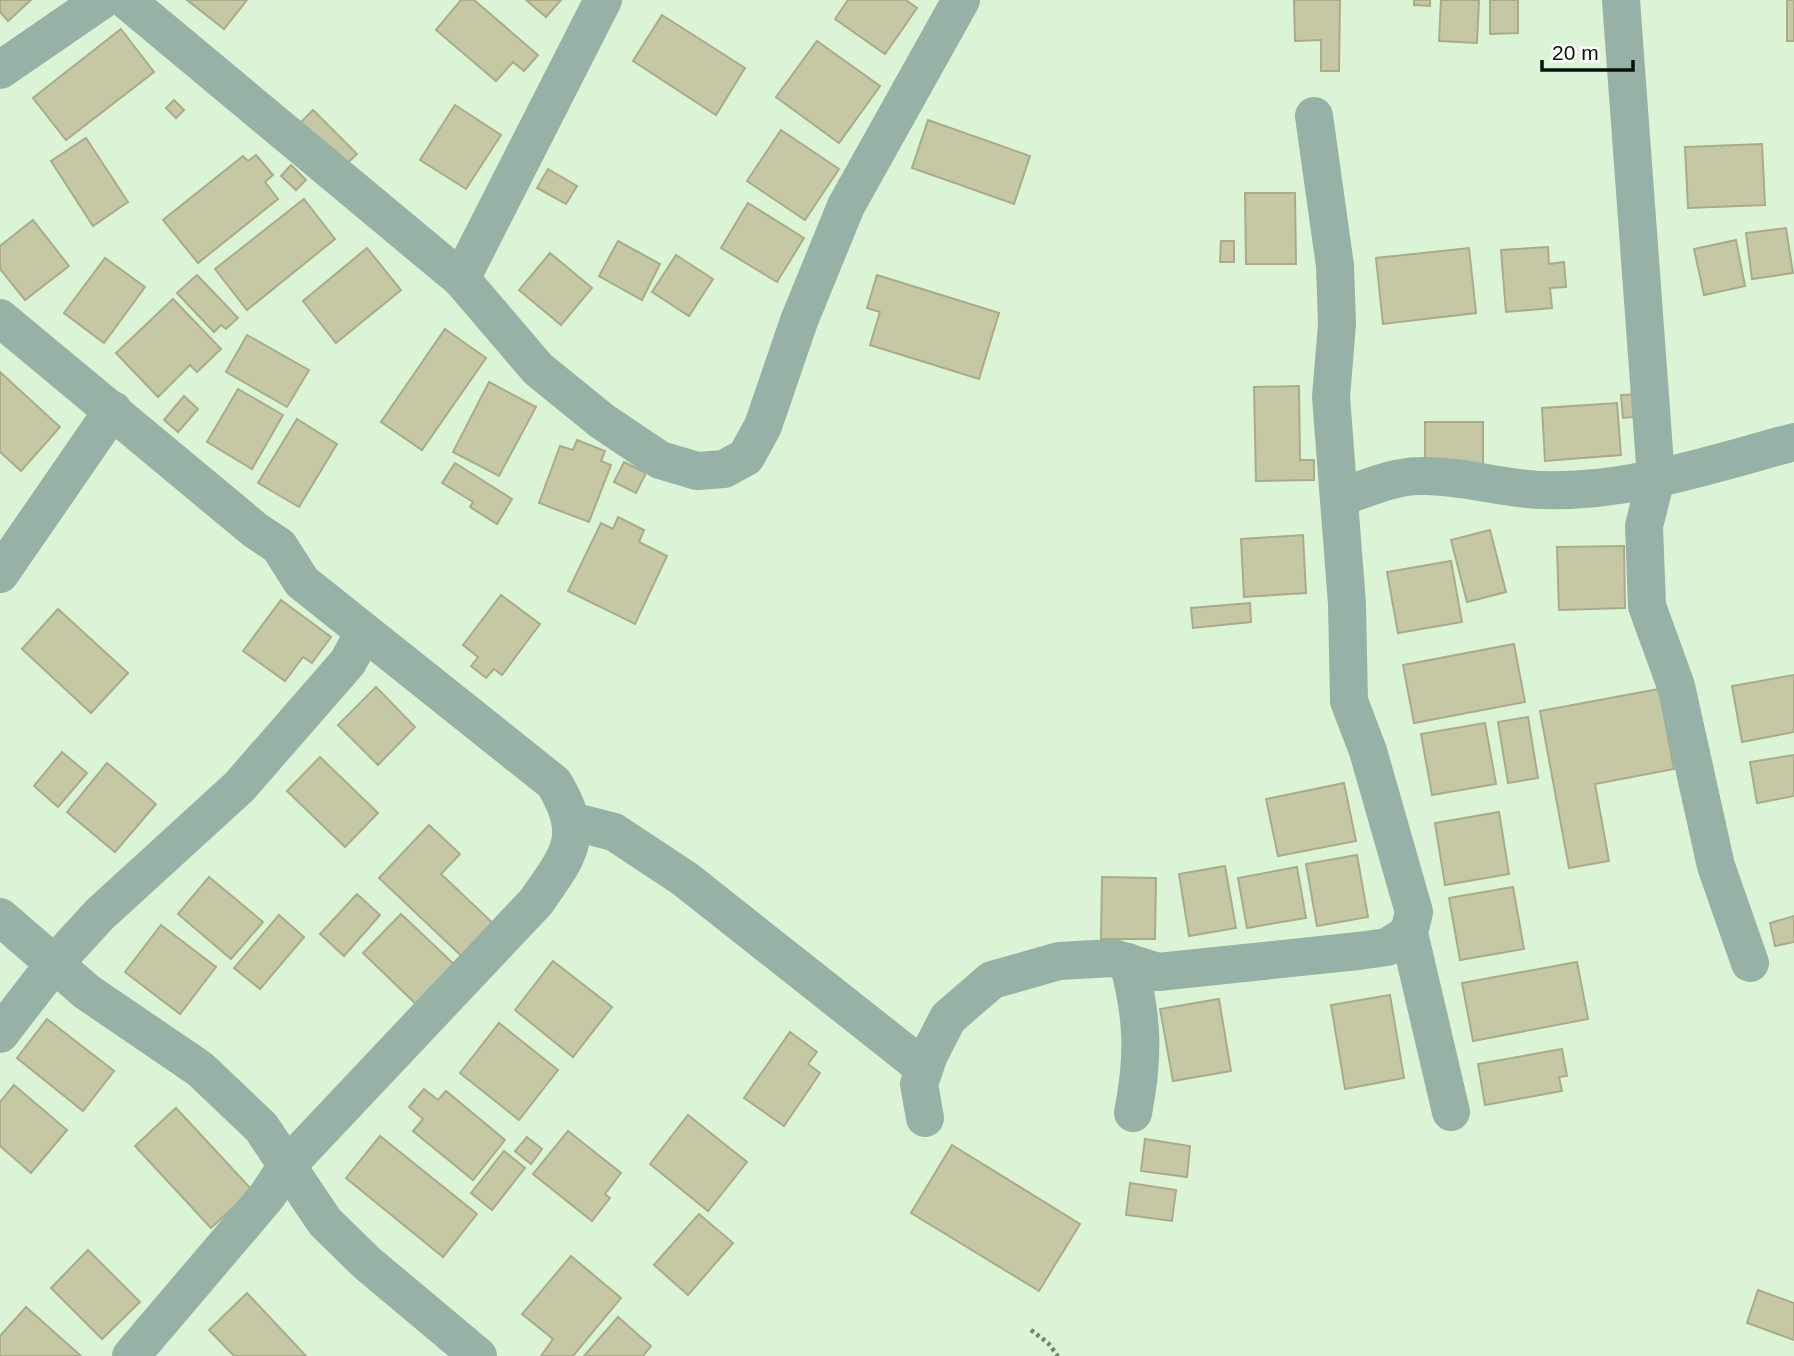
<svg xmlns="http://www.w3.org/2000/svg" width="1794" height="1356" font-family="Arial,sans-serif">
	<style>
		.building { fill: #c6c8a5; stroke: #a9ab89; stroke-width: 2 }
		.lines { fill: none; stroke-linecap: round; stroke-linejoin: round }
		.path { stroke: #73836f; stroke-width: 4.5; stroke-dasharray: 3.5 3.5; stroke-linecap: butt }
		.minor { stroke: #96b1a6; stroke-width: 38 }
	</style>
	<rect width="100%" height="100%" fill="#dcf4d6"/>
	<g class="building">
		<path d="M0,0H31L8,21L0,12Z"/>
		<path d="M187,0H247L224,29Z"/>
		<path d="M461,0H474L538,55L524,71L513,62L496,81L436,30Z"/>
		<path d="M526,0H561L546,17Z"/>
		<path d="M848,0H906L917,8L885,54L835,19Z"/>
		<path d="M1294,0H1340L1339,71H1321V40L1295,41Z"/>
		<path d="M1414,0H1430V6L1414,5Z"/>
		<path d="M1441,0H1479L1477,43L1439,41Z"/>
		<path d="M1490,0H1518V33L1490,34Z"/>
		<rect x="1787" y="0" width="7" height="41"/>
		<path d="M662,15L745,68L716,115L633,61Z"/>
		<path d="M121,29L154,72L66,140L33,98Z"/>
		<path d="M817,41L880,86L839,143L776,97Z"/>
		<path d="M174,100L184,110L176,118L166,108Z"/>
		<path d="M455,105L501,135L466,189L420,160Z"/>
		<path d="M313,110L357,154L342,168L299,124Z"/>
		<path d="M928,120L1030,156L1014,204L912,168Z"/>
		<path d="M781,130L839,169L805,220L747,181Z"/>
		<path d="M86,138L128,202L93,226L51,161Z"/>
		<path d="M1762,144L1765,205L1688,208L1685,147Z"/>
		<path d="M256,155L273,175L265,182L278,199L198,263L163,220L243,156L248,161Z"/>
		<path d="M291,165L306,180L296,190L281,176Z"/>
		<path d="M548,169L577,186L566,204L537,188Z"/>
		<path d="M1245,193H1295L1296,264H1246Z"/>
		<path d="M304,199L335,239L247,310L215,269Z"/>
		<path d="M748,203L804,238L777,282L721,248Z"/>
		<path d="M33,220L69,266L25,300L0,269V246Z"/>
		<path d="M1786,228L1793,273L1752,279L1746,233Z"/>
		<path d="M1736,240L1745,286L1704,295L1694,249Z"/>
		<path d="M618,241L660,264L642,300L599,276Z"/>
		<path d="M1221,241H1234V262H1220Z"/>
		<path d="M1548,247L1549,264L1564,262L1566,287L1550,288L1552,308L1506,312L1501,250Z"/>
		<path d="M367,248L401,290L336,343L303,301Z"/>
		<path d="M1469,248L1476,313L1383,324L1376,258Z"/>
		<path d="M550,253L592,288L561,325L519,290Z"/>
		<path d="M676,255L713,279L689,316L652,292Z"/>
		<path d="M105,258L145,287L104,343L64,313Z"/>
		<path d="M197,275L238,318L226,329L221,325L214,332L177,293Z"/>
		<path d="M877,275L999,313L979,379L870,345L880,312L867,308Z"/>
		<path d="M173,299L221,349L197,372L190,365L158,397L116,353Z"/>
		<path d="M445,329L486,358L422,450L381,422Z"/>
		<path d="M247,335L309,370L287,407L226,372Z"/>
		<path d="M0,372L60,427L21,471L0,452Z"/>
		<path d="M489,382L536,407L499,476L453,452Z"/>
		<path d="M1299,386L1300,460H1314V480L1256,481L1254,387Z"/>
		<path d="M238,389L283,415L252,469L207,442Z"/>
		<path d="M1641,394L1643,416L1623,418L1621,395Z"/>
		<path d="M184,396L198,409L178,432L164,420Z"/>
		<path d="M1617,403L1621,455L1545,461L1542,408Z"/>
		<path d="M297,419L337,444L299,507L258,483Z"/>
		<rect x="1425" y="422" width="58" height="53"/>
		<path d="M577,440L605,451L601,461L611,465L589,522L539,503L560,446L573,450Z"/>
		<path d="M624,462L646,473L636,493L614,482Z"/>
		<path d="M455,463L512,499L497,524L470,507L473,502L442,483Z"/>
		<path d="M618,517L644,530L639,542L667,556L635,624L568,591L601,523L613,529Z"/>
		<path d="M1490,530L1506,592L1467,602L1451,540Z"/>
		<path d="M1303,535L1306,593L1244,597L1241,539Z"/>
		<path d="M1624,546L1625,608L1559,610L1557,547Z"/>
		<path d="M1451,561L1462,622L1398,633L1387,572Z"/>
		<path d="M501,595L540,624L502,675L494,669L486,678L471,666L478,657L463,645Z"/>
		<path d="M281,600L331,637L312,663L303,657L285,681L243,651Z"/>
		<path d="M1250,603L1251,622L1193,628L1191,608Z"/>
		<path d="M58,609L128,673L91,713L22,649Z"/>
		<path d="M1514,644L1525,702L1414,723L1403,665Z"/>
		<path d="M1794,675V732L1742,742L1732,686Z"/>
		<path d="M376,687L415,727L378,765L338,725Z"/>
		<path d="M1659,689L1674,769L1595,784L1609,861L1569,868L1540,711Z"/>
		<path d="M1528,717L1538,778L1508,783L1498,722Z"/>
		<path d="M1485,723L1496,784L1432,795L1421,734Z"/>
		<path d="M62,752L87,773L58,807L34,786Z"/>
		<path d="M1794,755V796L1757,803L1750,762Z"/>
		<path d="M320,757L378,813L345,847L287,791Z"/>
		<path d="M107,763L156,804L115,852L67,812Z"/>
		<path d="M1344,783L1356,841L1278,856L1266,799Z"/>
		<path d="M1499,812L1509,874L1445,885L1435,823Z"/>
		<path d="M429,825L460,854L441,874L501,931L470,964L379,878Z"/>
		<path d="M1357,855L1368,917L1317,926L1306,864Z"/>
		<path d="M1225,866L1236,928L1189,936L1179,874Z"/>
		<path d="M1297,867L1306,918L1247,928L1238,878Z"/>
		<path d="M209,877L263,922L231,959L178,914Z"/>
		<path d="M1102,877L1156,878L1155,939H1101Z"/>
		<path d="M1513,887L1524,949L1460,960L1449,898Z"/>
		<path d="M357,894L380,915L344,956L320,934Z"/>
		<path d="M401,914L458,968L420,1008L363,953Z"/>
		<path d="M279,915L304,937L260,989L234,968Z"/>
		<path d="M1794,916V942L1775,946L1770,923Z"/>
		<path d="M161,925L216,967L180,1014L125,972Z"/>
		<path d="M553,961L612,1007L573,1057L515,1010Z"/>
		<path d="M1577,962L1588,1019L1473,1041L1462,983Z"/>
		<path d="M1390,995L1404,1078L1345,1089L1331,1005Z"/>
		<path d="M1219,999L1231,1071L1173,1081L1160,1009Z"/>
		<path d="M47,1019L114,1071L83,1111L17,1058Z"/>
		<path d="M499,1023L558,1070L519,1120L460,1073Z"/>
		<path d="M790,1032L817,1052L808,1064L820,1073L784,1126L744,1098Z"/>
		<path d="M1562,1049L1567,1076L1559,1077L1562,1091L1485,1105L1478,1064Z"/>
		<path d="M14,1085L67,1130L31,1173L0,1146V1102Z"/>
		<path d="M424,1089L438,1100L446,1091L505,1140L473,1180L413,1131L423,1119L409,1107Z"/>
		<path d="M176,1108L252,1190L211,1228L135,1146Z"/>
		<path d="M688,1115L747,1162L708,1211L650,1164Z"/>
		<path d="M568,1131L621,1173L605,1194L610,1198L592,1221L533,1174Z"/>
		<path d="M380,1136L477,1214L443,1257L346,1178Z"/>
		<path d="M527,1137L542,1149L531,1164L515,1151Z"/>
		<path d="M1145,1139L1190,1146L1187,1177L1141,1171Z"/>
		<path d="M952,1145L1080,1224L1039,1291L911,1213Z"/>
		<path d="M504,1151L525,1168L492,1210L471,1193Z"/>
		<path d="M1130,1183L1176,1190L1172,1221L1126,1215Z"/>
		<path d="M699,1214L733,1243L688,1295L654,1265Z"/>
		<path d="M88,1250L140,1302L102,1339L51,1288Z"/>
		<path d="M571,1256L621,1298L573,1356H541L553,1339L522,1314Z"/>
		<path d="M1758,1290L1794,1303V1340L1747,1323Z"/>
		<path d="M247,1293L306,1356H234L209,1330Z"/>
		<path d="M26,1307L81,1356H0V1336Z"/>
		<path d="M618,1317L651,1346L643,1356H584Z"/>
	</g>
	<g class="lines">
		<path class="path" d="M1031,1330L1048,1343L1058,1356"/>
		<g class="minor">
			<path d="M126,0L461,279L538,369L602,421L660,460L697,471L724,469L746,457L763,426L799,321L846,206L961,0"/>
			<path d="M1621,0L1656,478L1644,526L1647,606L1676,686L1716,866L1750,963"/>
			<path d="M0,70L102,0"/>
			<path d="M1314,116L1335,266L1337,324L1331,397L1347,604L1349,701L1368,751L1414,912L1409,933L1451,1112"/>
			<path d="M461,279L603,0"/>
			<path d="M0,318L255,530L279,546L302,582L554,783C587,838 568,855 536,902L286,1167L267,1196L131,1356"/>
			<path d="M1339,498C1365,489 1393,476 1421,476C1462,475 1502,489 1543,490C1628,493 1712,464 1794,442"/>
			<path d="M0,574L113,410"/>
			<path d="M571,821L614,832L685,879L924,1068"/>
			<path d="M0,917L87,992L200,1069L261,1127L325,1222L367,1263L478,1356"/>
			<path d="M1128,962C1143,1017 1144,1057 1133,1113"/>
			<path d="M0,1034L54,964L100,914L239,787L348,662L364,632"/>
			<path d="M925,1118L919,1084L929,1055L948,1018L992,980L1059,961L1113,958L1158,972L1358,951L1387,947L1409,933"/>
		</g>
	</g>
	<path d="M1542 60v10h91v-10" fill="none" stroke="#081007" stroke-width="3.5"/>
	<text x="1552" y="60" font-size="21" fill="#081007" stroke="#ffffff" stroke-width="5" paint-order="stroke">20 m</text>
</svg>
